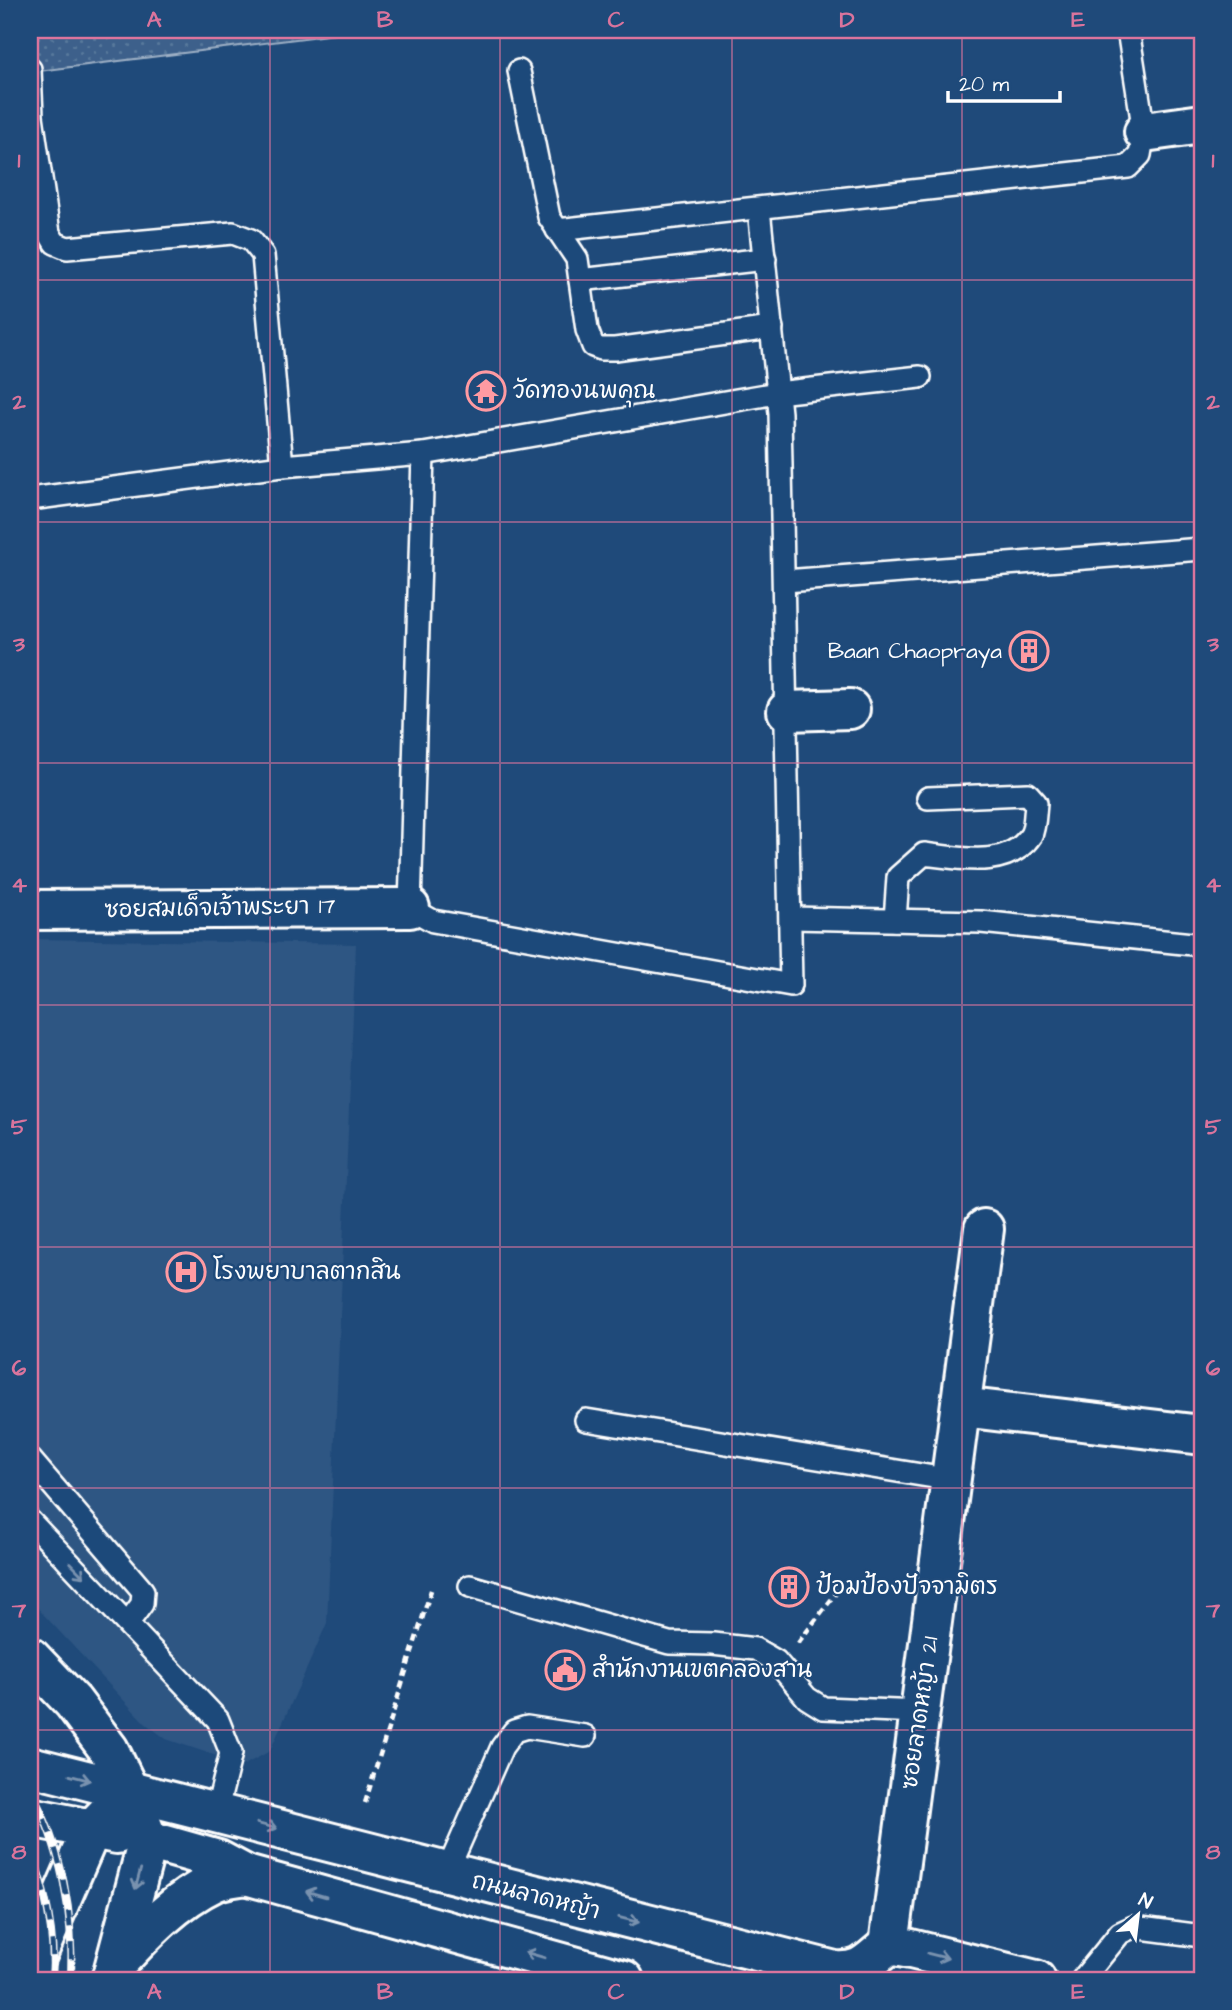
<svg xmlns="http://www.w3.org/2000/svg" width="1232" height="2010" font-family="'Architects Daughter','Playpen Sans Thai',sans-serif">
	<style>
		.built { fill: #2e5683 }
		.green { fill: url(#green-dots); stroke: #9eb0c5; stroke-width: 2 }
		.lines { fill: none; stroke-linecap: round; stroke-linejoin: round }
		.service-casing { stroke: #fff; stroke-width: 26 }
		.minor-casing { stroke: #fff; stroke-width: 44 }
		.secondary-casing { stroke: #fff; stroke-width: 44 }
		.path { stroke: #fff; stroke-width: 4.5; stroke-dasharray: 7 5; stroke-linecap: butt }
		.service { stroke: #1f4a7a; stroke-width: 21 }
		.minor { stroke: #1f4a7a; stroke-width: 38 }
		.secondary { stroke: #1f4a7a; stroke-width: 38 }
		.rail-casing { stroke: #fff; stroke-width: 8 }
		.rail { stroke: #1f4a7a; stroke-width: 5; stroke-dasharray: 16; stroke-linecap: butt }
		.oneway { stroke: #7992af }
		.grid { fill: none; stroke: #da749d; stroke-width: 2; stroke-opacity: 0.55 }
		.labels { text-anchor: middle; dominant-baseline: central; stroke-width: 5; stroke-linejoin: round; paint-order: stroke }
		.poi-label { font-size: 23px; fill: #fff; stroke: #1f4a7a; text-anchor: start }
		.street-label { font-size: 23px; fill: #fff; stroke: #1f4a7a }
		.neatline { fill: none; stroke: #da749d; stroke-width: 2.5 }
		.grid-label { font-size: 23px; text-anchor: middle; font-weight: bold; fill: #da749d }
	</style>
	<defs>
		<pattern id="green-dots" width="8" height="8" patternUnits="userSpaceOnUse" patternTransform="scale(1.75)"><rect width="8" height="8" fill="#3c618b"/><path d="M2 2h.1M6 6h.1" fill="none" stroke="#59799c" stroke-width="1.8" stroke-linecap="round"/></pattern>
	</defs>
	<rect width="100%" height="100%" fill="#1f4a7a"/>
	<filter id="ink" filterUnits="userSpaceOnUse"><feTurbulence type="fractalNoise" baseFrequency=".0143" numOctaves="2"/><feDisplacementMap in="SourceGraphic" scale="14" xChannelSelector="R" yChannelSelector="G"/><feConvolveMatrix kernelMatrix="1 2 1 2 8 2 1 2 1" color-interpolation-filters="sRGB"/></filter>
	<g filter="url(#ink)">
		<path class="built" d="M30,939L356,944L327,1623L270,1751L244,1765L166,1739L145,1723L30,1600Z"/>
		<path class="green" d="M30,30H368L30,72Z"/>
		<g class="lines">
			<g class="service-casing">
				<g id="service">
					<path d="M30,69L32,116L49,233L55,243L67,248L233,233L251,240L263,255L282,466"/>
					<path d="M519,71L549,217L577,259L587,330L593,346L601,349H615L772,328"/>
					<path d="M557,230L1128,167L1140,155L1144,132L1128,30"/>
					<path d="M580,280L765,259"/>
					<path d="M423,454L410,908L433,921L791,985L780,413L759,209"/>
					<path d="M30,499L282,466L423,454L777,393L920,377"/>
					<path d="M785,581L1202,549"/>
					<path d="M791,918L981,922L1202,945"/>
					<path d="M895,920L898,877L924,854C958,858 1008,870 1031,835C1035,828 1035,812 1036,803L1028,794L928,798"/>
					<path d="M586,1420L952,1480"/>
					<path d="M30,1459L143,1591L142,1604L128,1623"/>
					<path d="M30,1521L218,1720L231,1753L216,1813"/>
					<path d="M470,1586L669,1643L713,1644L755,1649L776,1661L807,1698L823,1708L920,1712"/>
					<path d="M446,1874L502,1747L514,1731L527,1727L585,1736"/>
					<path d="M1082,1980L1120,1933L1133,1927L1202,1936"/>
				</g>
			</g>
			<g class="minor-casing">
				<g id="minor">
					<path d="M1144,132L1202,124"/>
					<path d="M787,711L850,709"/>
					<path d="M30,910L410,908"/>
					<path d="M961,1407L1202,1435"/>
					<path d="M129,1791L835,1971C863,1973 869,1960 889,1945L911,1949L1036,1980"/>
					<path d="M148,1840L218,1860L246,1875L624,1980"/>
					<path d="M889,1945L984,1229"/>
				</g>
			</g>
			<g class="secondary-casing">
				<g id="secondary">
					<path d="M30,1657L73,1702L109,1750L129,1791L148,1840L111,1980"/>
					<path d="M30,1766L129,1791"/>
					<path d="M30,1817L117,1834"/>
					<path d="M118,1962C146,1932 176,1900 214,1882C224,1878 236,1877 246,1875"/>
					<path d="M30,1971L91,1830L129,1791"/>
				</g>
			</g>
			<g class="path">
				<path d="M798,1643L840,1588"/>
				<path d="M365,1803L432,1587"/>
			</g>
			<use href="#service" class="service"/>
			<use href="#minor" class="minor"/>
			<use href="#secondary" class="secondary"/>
			<g class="rail-casing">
				<g id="rail">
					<path d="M30,1790C62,1846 74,1916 71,1980"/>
					<path d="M30,1847C45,1890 56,1934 52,1980"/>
				</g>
			</g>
			<use href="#rail" class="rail"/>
		</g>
		<defs><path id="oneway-shaft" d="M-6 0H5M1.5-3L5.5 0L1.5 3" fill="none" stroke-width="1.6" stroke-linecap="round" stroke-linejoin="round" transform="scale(1.75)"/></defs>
		<g class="oneway">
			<use href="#oneway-shaft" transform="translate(77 1570) rotate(46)"/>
			<use href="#oneway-shaft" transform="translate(80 1778) rotate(14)"/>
			<use href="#oneway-shaft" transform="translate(267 1826) rotate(15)"/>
			<use href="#oneway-shaft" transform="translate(138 1879) rotate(105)"/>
			<use href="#oneway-shaft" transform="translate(316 1894) rotate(-164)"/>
			<use href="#oneway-shaft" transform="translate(629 1920) rotate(14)"/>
			<use href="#oneway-shaft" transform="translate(535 1955) rotate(-164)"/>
			<use href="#oneway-shaft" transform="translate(938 1956) rotate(14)"/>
		</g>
	</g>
	<path class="grid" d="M270,30V1980M500,30V1980M732,30V1980M962,30V1980M30,280H1202M30,522H1202M30,763H1202M30,1005H1202M30,1247H1202M30,1488H1202M30,1730H1202"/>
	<defs>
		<g id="temple-ring" transform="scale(2.0125)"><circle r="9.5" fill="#1f4a7a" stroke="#ff9aa2" stroke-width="1.5"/><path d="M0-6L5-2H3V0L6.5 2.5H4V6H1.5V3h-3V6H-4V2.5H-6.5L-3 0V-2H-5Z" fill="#ff9aa2"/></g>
		<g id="building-ring" transform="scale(2.0125)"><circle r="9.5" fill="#1f4a7a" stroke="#ff9aa2" stroke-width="1.5"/><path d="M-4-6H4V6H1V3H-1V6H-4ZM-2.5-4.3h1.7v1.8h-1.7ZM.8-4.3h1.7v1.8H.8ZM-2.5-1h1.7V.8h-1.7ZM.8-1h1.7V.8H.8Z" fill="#ff9aa2"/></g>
		<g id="hospital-ring" transform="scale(2.0125)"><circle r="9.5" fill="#1f4a7a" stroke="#ff9aa2" stroke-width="1.5"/><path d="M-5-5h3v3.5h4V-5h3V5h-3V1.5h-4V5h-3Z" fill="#ff9aa2"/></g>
		<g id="civic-ring" transform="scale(2.0125)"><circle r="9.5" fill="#1f4a7a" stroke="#ff9aa2" stroke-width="1.5"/><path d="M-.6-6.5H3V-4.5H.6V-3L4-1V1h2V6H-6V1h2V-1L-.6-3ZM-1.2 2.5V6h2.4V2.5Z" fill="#ff9aa2"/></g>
	</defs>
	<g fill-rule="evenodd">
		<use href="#temple-ring" x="486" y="391"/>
		<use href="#building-ring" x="1029" y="651"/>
		<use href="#hospital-ring" x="186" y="1272"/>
		<use href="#building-ring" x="789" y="1587"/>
		<use href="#civic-ring" x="565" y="1670"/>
	</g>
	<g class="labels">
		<g class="poi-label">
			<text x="513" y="391">วัดทองนพคุณ</text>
			<text x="1002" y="651" text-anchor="end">Baan Chaopraya</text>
			<text x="213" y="1272">โรงพยาบาลตากสิน</text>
			<text x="816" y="1587">ป้อมป้องปัจจามิตร</text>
			<text x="592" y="1670">สำนักงานเขตคลองสาน</text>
		</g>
		<g class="street-label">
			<text transform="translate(220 908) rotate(-1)">ซอยสมเด็จเจ้าพระยา 17</text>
			<text transform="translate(920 1713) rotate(-82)">ซอยลาดหญ้า 21</text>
			<text transform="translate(536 1896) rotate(14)">ถนนลาดหญ้า</text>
		</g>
	</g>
	<rect width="1232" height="2010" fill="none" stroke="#1f4a7a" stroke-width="77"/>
	<g transform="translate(1138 1915) rotate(28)" stroke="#1f4a7a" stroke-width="5" paint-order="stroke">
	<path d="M0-5L12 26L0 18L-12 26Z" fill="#ffffff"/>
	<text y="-10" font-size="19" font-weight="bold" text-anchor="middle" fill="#ffffff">N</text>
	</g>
	<path d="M948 91v10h112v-10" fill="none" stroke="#ffffff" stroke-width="3.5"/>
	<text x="959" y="91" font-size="21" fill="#ffffff" stroke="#1f4a7a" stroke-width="5" paint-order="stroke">20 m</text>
	<rect x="38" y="38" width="1156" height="1934" class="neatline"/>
	<g class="grid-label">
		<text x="154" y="27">A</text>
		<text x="385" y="27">B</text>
		<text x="616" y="27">C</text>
		<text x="847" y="27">D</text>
		<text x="1078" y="27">E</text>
		<text x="19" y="167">1</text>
		<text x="1213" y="167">1</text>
		<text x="19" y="409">2</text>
		<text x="1213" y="409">2</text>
		<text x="19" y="651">3</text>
		<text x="1213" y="651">3</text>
		<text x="19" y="892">4</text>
		<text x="1213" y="892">4</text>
		<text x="19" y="1134">5</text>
		<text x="1213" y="1134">5</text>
		<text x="19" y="1375">6</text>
		<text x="1213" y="1375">6</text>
		<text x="19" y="1617">7</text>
		<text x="1213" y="1617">7</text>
		<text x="19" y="1859">8</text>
		<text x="1213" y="1859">8</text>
		<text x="154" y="1999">A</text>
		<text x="385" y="1999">B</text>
		<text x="616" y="1999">C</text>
		<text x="847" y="1999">D</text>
		<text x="1078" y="1999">E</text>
	</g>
</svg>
